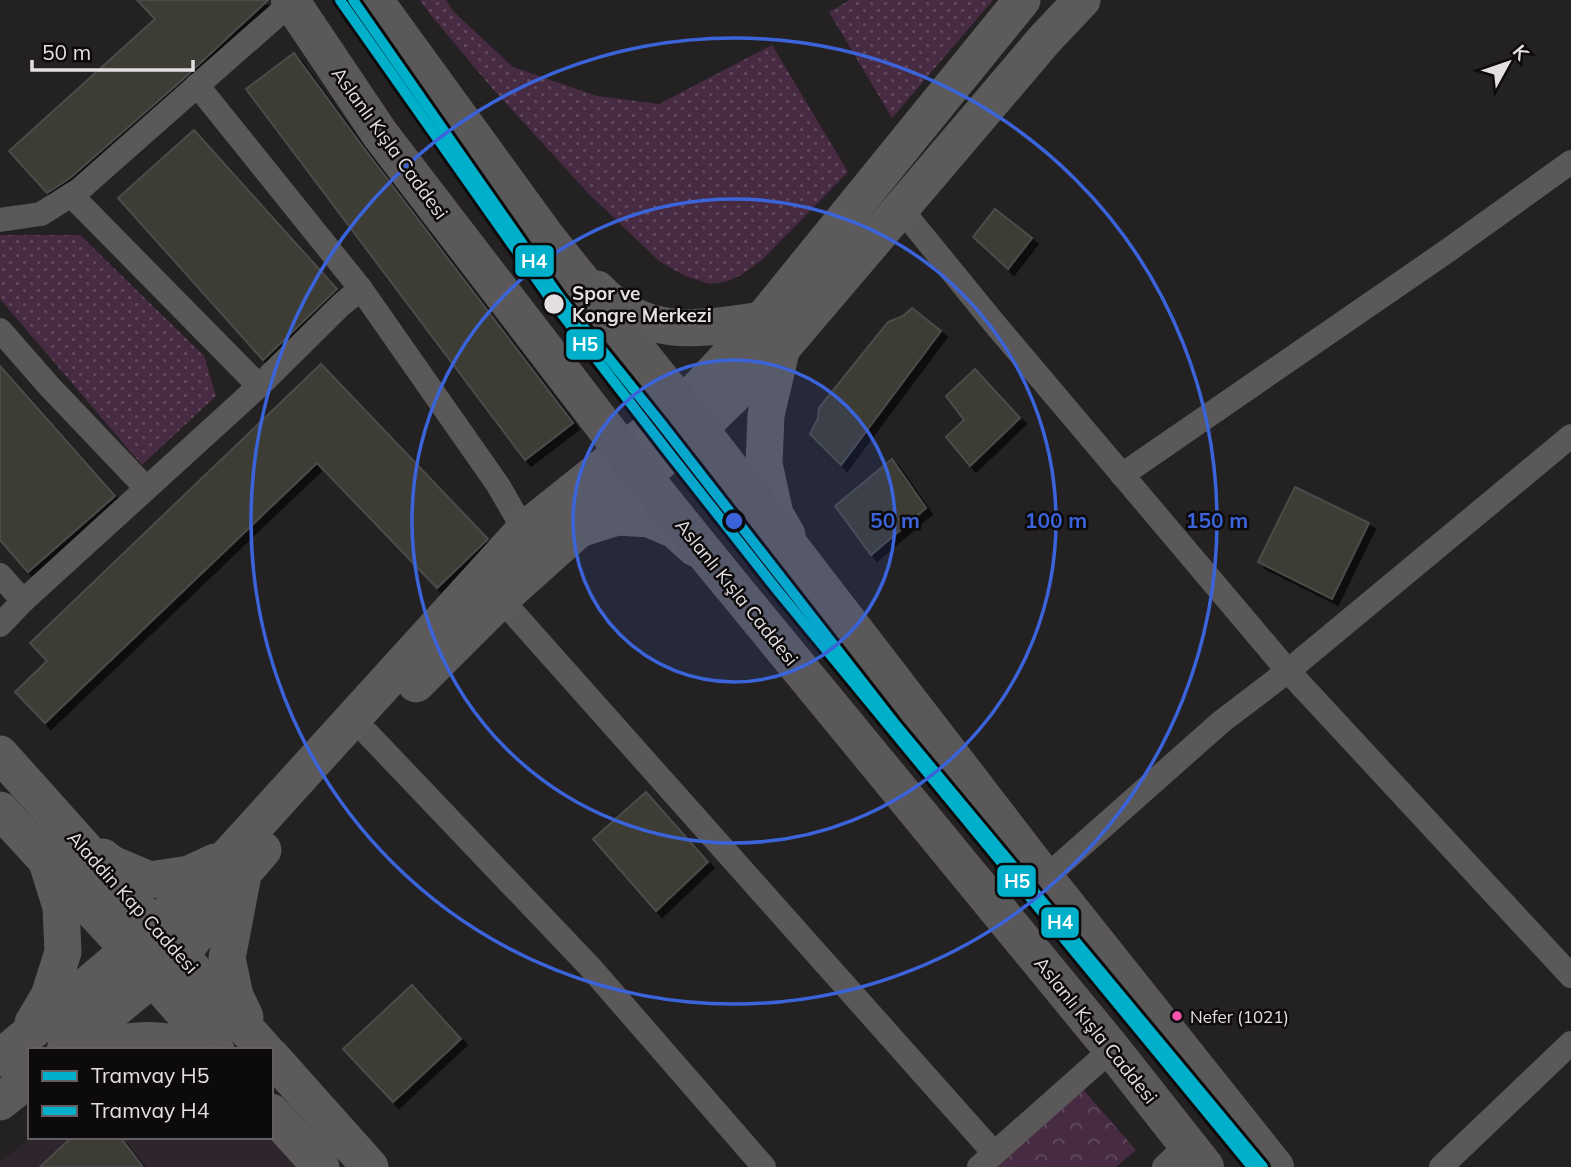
<svg xmlns="http://www.w3.org/2000/svg" width="1571" height="1167" font-family="Mulish,sans-serif">
	<style>
		.built { fill: #2f262d }
		.grass { fill: url(#grass-dots) }
		.forest { fill: url(#forest-crowns) }
		.building { fill: #3c3c35; stroke: #4c4b4a; stroke-width: 2; filter: url(#shadow) }
		.lines { fill: none; stroke-linecap: round; stroke-linejoin: round }
		.street { stroke: #5a5859; stroke-width: 24 }
		.secondary { stroke: #5c5a5b; stroke-width: 37 }
		.primary { stroke: #5b585a; stroke-width: 38 }
		.tram-1-casing { stroke: #0d0a0c; stroke-width: 16 }
		.tram-2-casing { stroke: #0d0a0c; stroke-width: 16 }
		.tram-1 { stroke: #00b0cb; stroke-width: 10 }
		.tram-2 { stroke: #00b0cb; stroke-width: 10 }
		.ring { fill: none; stroke: #3b64da; stroke-width: 3.5 }
		.stop-dot { fill: #e3dfe2; stroke: #0d0a0c; stroke-width: 2.5 }
		.bus-dot { fill: #f653ac; stroke: #0d0a0c; stroke-width: 2.5 }
		.labels { text-anchor: middle; dominant-baseline: central; stroke-width: 5; stroke-linejoin: round; paint-order: stroke }
		.bus-label { font-size: 17px; fill: #e3dfe2; stroke: #0d0a0c; text-anchor: start }
		.street-label { font-size: 19px; fill: #e3dfe2; stroke: #0d0a0c }
		.stop-label { font-size: 19px; font-weight: bold; fill: #e3dfe2; stroke: #0d0a0c; text-anchor: start }
		.centre { fill: #3b64da; stroke: #0d0a0c; stroke-width: 3.5 }
		.ring-label { font-size: 21px; text-anchor: middle; font-weight: bold; fill: #3b64da; stroke: #0d0a0c; stroke-width: 5; stroke-linejoin: round; paint-order: stroke }
		.line-badge { stroke: #0d0a0c; stroke-width: 2.5 }
		.badge-label { font-size: 19px; text-anchor: middle; font-weight: bold; fill: #fff }
	</style>
	<defs>
		<pattern id="grass-dots" width="8" height="8" patternUnits="userSpaceOnUse" patternTransform="scale(1.75)"><rect width="8" height="8" fill="#472b43"/><path d="M2 2h.1M6 6h.1" fill="none" stroke="#61495e" stroke-width="1.8" stroke-linecap="round"/></pattern>
		<pattern id="forest-crowns" width="20" height="18" patternUnits="userSpaceOnUse" patternTransform="scale(1.75)"><rect width="20" height="18" fill="#472b43"/><path d="M2 6a3 3 0 1 1 6 0M12 15a3 3 0 1 1 6 0" fill="none" stroke="#61495e"/></pattern>
		<filter id="shadow"><feDropShadow dx="6" dy="6" stdDeviation="0" flood-color="#0009"/></filter>
	</defs>
	<rect width="100%" height="100%" fill="#242123"/>
	<path class="built" d="M32,1137H268L300,1167H0V1162Z"/>
	<g class="grass">
		<path d="M420,0H446L453,11L513,67L597,96L659,104L772,45L848,172L763,259L741,275L725,282L709,284L685,276L659,261L588,193L491,87L430,14Z"/>
		<path d="M850,0H993L892,118L829,12Z"/>
		<path d="M0,235H80L204,356L216,396L142,465L0,299Z"/>
	</g>
	<path class="forest" d="M1081,1087L1136,1150L1116,1167H990Z"/>
	<g class="building">
		<path d="M137,0H268L182,80L70,178L47,193L9,151L155,19Z"/>
		<path d="M294,53L363,147L573,423L525,460L246,89Z"/>
		<path d="M194,130L337,289L263,360L118,198Z"/>
		<path d="M995,209L1032,238L1008,269L973,237Z"/>
		<path d="M912,308L941,331L841,465L810,434L818,418L819,408L888,322L903,316Z"/>
		<path d="M321,364L488,539L437,588L317,463L45,723L15,692L47,661L30,643Z"/>
		<path d="M0,366L115,496L28,572L0,540Z"/>
		<path d="M975,369L1020,418L970,466L946,437L964,420L946,396Z"/>
		<path d="M892,459L926,508L871,555L835,506Z"/>
		<path d="M1295,487L1369,523L1332,599L1258,562Z"/>
		<path d="M646,792L708,862L656,911L593,839Z"/>
		<path d="M412,985L461,1039L393,1102L343,1049Z"/>
		<path d="M72,1137H120L143,1167H40Z"/>
	</g>
	<g class="lines">
		<g class="street">
			<path d="M197,85L361,289"/>
			<path d="M901,209L994,323L1288,671L1571,976"/>
			<path d="M0,220L41,214L79,190L291,3"/>
			<path d="M0,330L49,386L146,488"/>
			<path d="M259,386L342,304L361,289L498,485L524,530"/>
			<path d="M1122,475L1450,249L1571,162"/>
			<path d="M0,575L23,601"/>
			<path d="M501,599L994,1153"/>
			<path d="M0,625L23,601L259,386L71,195"/>
			<path d="M368,734L590,967L764,1167"/>
			<path d="M1045,878L1221,722L1288,671L1571,436"/>
			<path d="M979,1167L1112,1049"/>
			<path d="M1164,1167L1187,1145"/>
			<path d="M1441,1167L1571,1043"/>
		</g>
		<g class="secondary">
			<path d="M597,289C646,340 699,329 762,320"/>
			<path d="M782,347L766,415L764,464L775,514L787,535"/>
			<path d="M582,528L617,517L649,519L675,530L695,548"/>
			<path d="M416,684L501,599L578,530L699,429L783,347L1045,39L1082,0"/>
			<path d="M0,754L265,1050"/>
			<path d="M0,810L129,950L216,1050"/>
			<path d="M103,857L112,864L150,880L189,874L215,862"/>
			<path d="M242,880L227,958L235,996L245,1017"/>
			<path d="M33,1023L49,996L63,952L61,907L48,865"/>
			<path d="M65,1050L181,955L244,872L263,850"/>
			<path d="M88,1050C121,1040 163,1035 196,1050"/>
			<path d="M271,1056L370,1167"/>
			<path d="M0,1058L129,950L228,856L524,530L623,451L682,406L762,320L1022,0"/>
			<path d="M0,1102L30,1078"/>
			<path d="M271,1112L321,1167"/>
		</g>
		<g class="primary">
			<path d="M290,0L380,134L623,451L713,563L1112,1049L1205,1167"/>
			<path d="M374,0L546,237L682,406L1045,878L1275,1167"/>
		</g>
		<g class="tram-1-casing">
			<path id="tram-1" d="M340,0L554,304L669,453L777,590L1252,1167"/>
		</g>
		<g class="tram-2-casing">
			<path id="tram-2" d="M353,0L561,299L660,422L896,725L1263,1167"/>
		</g>
		<use href="#tram-1" class="tram-1"/>
		<use href="#tram-2" class="tram-2"/>
	</g>
	<circle cx="734" cy="521" r="161" fill="#3b64da" fill-opacity=".12"/>
	<g class="ring">
		<circle cx="734" cy="521" r="161"/>
		<circle cx="734" cy="521" r="322"/>
		<circle cx="734" cy="521" r="483"/>
	</g>
	<circle class="stop-dot" cx="554" cy="304" r="11"/>
	<circle class="bus-dot" cx="1177" cy="1016" r="6"/>
	<g class="labels">
		<g class="bus-label">
			<text x="1190" y="1016">Nefer (1021)</text>
		</g>
		<g class="street-label">
			<text transform="translate(390 143) rotate(54)">Aslanlı Kışla Caddesi</text>
			<text transform="translate(737 592) rotate(51)">Aslanlı Kışla Caddesi</text>
			<text transform="translate(133 902) rotate(48)">Aladdin Kap Caddesi</text>
			<text transform="translate(1096 1030) rotate(51)">Aslanlı Kışla Caddesi</text>
		</g>
		<g class="stop-label">
			<text x="572" y="293">Spor ve<tspan x="572" dy="22">Kongre Merkezi</tspan></text>
		</g>
	</g>
	<circle cx="734" cy="521" r="10" class="centre"/>
	<g class="ring-label">
		<text x="895" y="528">50 m</text>
		<text x="1056" y="528">100 m</text>
		<text x="1217" y="528">150 m</text>
	</g>
	<g class="line-badge">
		<rect x="514" y="244" width="41" height="34" rx="7" fill="#00b0cb"/>
		<rect x="565" y="328" width="40" height="33" rx="7" fill="#00b0cb"/>
		<rect x="996" y="864" width="41" height="34" rx="7" fill="#00b0cb"/>
		<rect x="1040" y="906" width="40" height="33" rx="7" fill="#00b0cb"/>
	</g>
	<g class="badge-label">
		<text x="534" y="268">H4</text>
		<text x="585" y="351">H5</text>
		<text x="1017" y="888">H5</text>
		<text x="1060" y="929">H4</text>
	</g>
	<rect x="28" y="1048" width="245" height="91" fill="#0d0a0c" stroke="#635f62" stroke-width="2"/>
	<rect x="42" y="1071" width="35" height="10" fill="#00b0cb" stroke="#635f62" stroke-width="2"/>
	<text x="91" y="1083" font-size="21" fill="#e3dfe2">Tramvay H5</text>
	<rect x="42" y="1106" width="35" height="10" fill="#00b0cb" stroke="#635f62" stroke-width="2"/>
	<text x="91" y="1118" font-size="21" fill="#e3dfe2">Tramvay H4</text>
	<g transform="translate(1508 63) rotate(50)" stroke="#0d0a0c" stroke-width="5" paint-order="stroke">
	<path d="M0-5L12 26L0 18L-12 26Z" fill="#e3dfe2"/>
	<text y="-10" font-size="19" font-weight="bold" text-anchor="middle" fill="#e3dfe2">K</text>
	</g>
	<path d="M32 60v10h161v-10" fill="none" stroke="#e3dfe2" stroke-width="3.5"/>
	<text x="42" y="60" font-size="21" fill="#e3dfe2" stroke="#0d0a0c" stroke-width="5" paint-order="stroke">50 m</text>
</svg>
